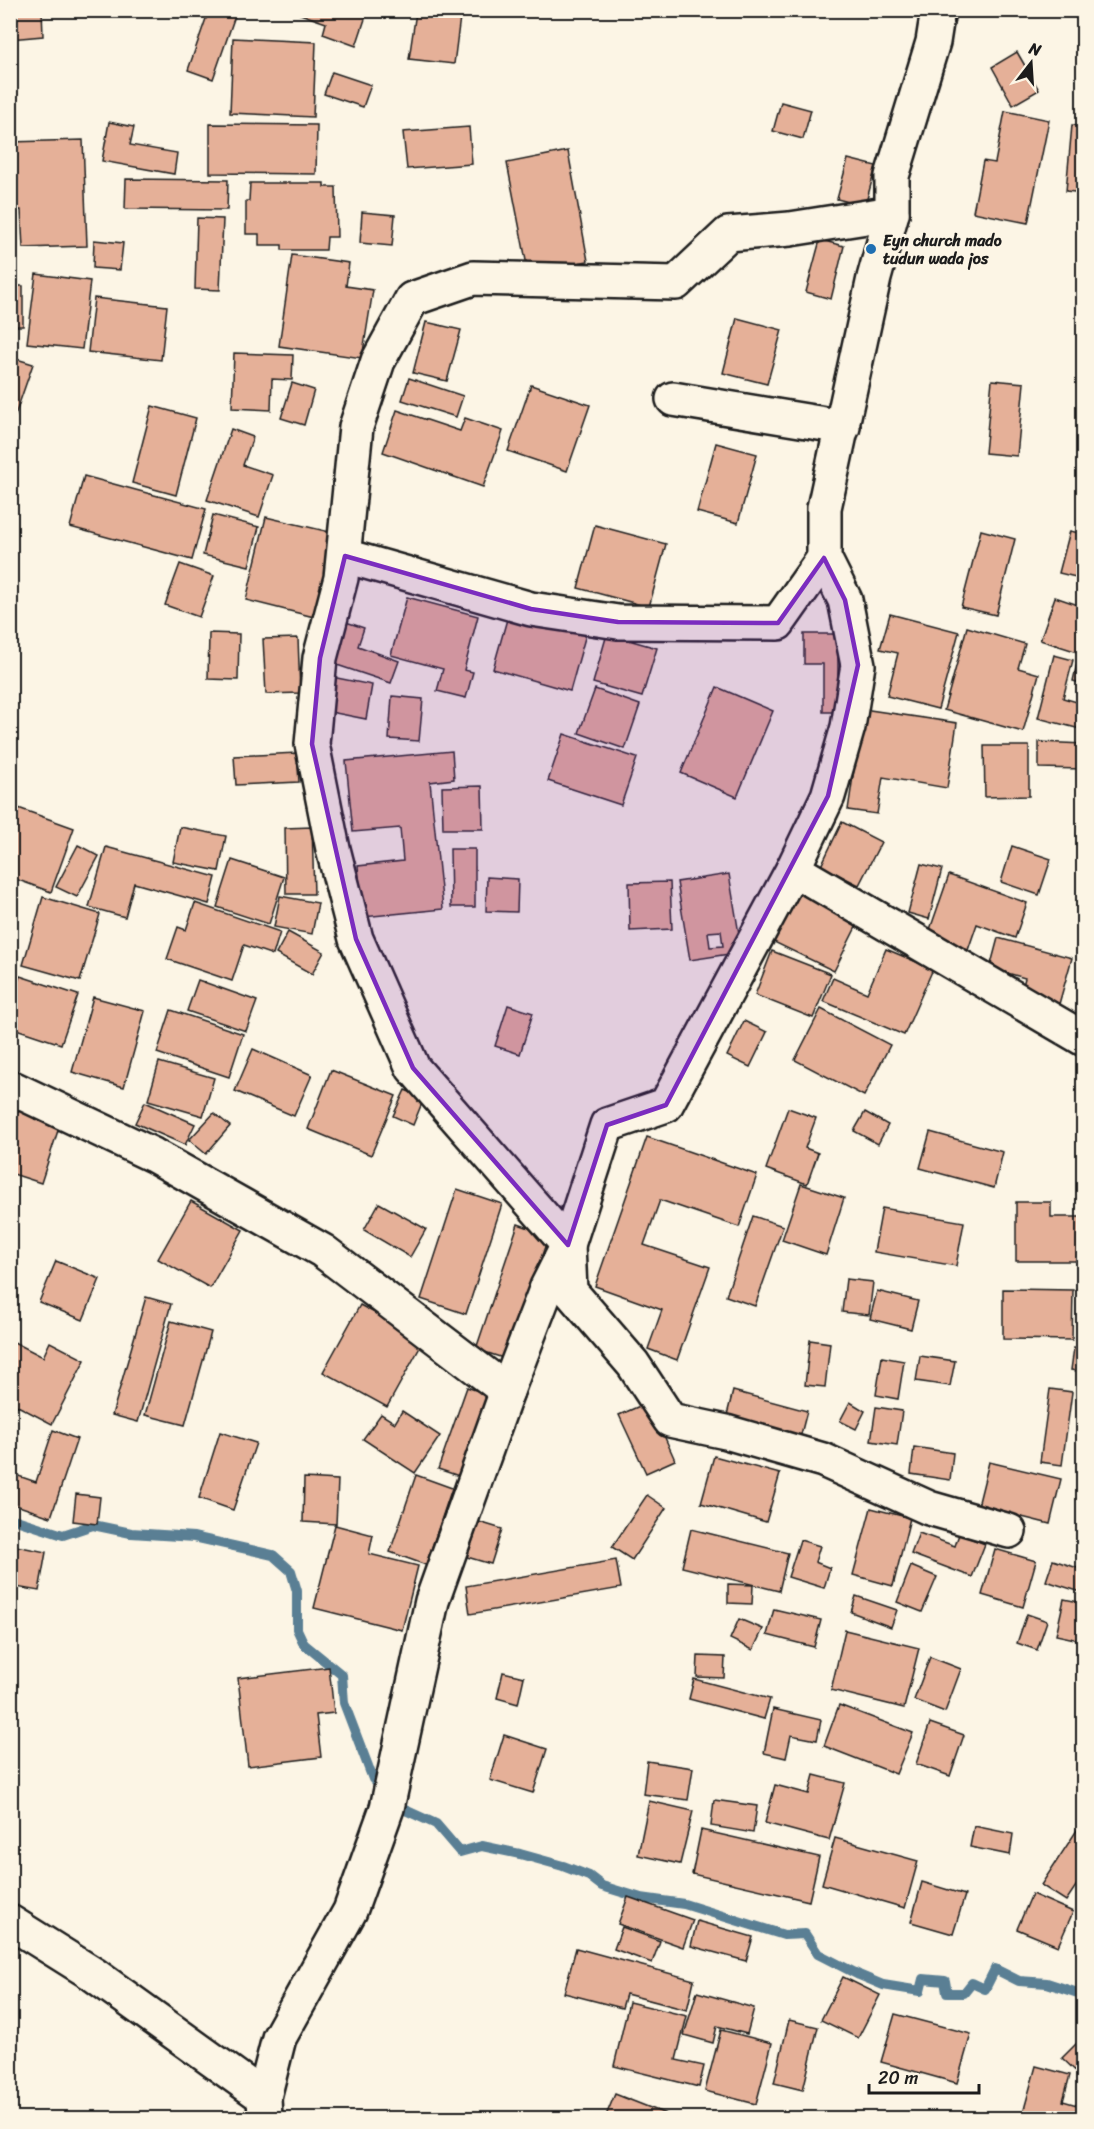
<svg xmlns="http://www.w3.org/2000/svg" width="1094" height="2129" font-family="Sriracha,sans-serif">
	<style>
		.lines { fill: none; stroke-linecap: round; stroke-linejoin: round }
		.stream { stroke: #5a7f94; stroke-width: 10 }
		.building { fill: #e5b098; stroke: #1c1c1c; stroke-width: 1.5; fill-rule: evenodd }
		.minor-casing { stroke: #1c1c1c; stroke-width: 38 }
		.minor { stroke: #fcf5e5; stroke-width: 33 }
		.marked { fill: #7b2cbf; fill-opacity: 0.2; stroke: #7b2cbf; stroke-width: 4.5; stroke-linejoin: round }
		.poi-dot { fill: #1f6fb2; stroke: #fcf5e5; stroke-width: 2 }
		.labels { text-anchor: middle; dominant-baseline: central; stroke-width: 6; stroke-linejoin: round; paint-order: stroke }
		.poi-label { font-size: 16px; font-weight: bold; fill: #1c1c1c; stroke: #fcf5e5; text-anchor: start }
	</style>
	<rect width="100%" height="100%" fill="#fcf5e5"/>
	<filter id="ink" filterUnits="userSpaceOnUse"><feTurbulence type="fractalNoise" baseFrequency=".0167" numOctaves="2"/><feDisplacementMap in="SourceGraphic" scale="12" xChannelSelector="R" yChannelSelector="G"/><feConvolveMatrix kernelMatrix="1 2 1 2 8 2 1 2 1" color-interpolation-filters="sRGB"/></filter>
	<g filter="url(#ink)">
		<g class="lines">
			<path class="stream" d="M10,1518L63,1535L93,1525L131,1533L194,1537L273,1555L291,1571L297,1591V1629L304,1644L342,1675L344,1703L373,1779L403,1809L436,1824L460,1852L482,1846L520,1854L563,1866L589,1876L602,1886L641,1898L684,1904L784,1935L805,1934L818,1954L859,1975L883,1985L920,1991L923,1979L945,1981L947,1993H964L972,1983L985,1989L995,1969L1019,1981L1047,1983L1084,1995"/>
		</g>
		<g class="building">
			<path d="M10,10H42L43,36L10,39Z"/>
			<path d="M209,10H237L213,79L188,70Z"/>
			<path d="M289,10H368L356,46L323,34L326,23Z"/>
			<path d="M416,12L460,17L454,64L409,59Z"/>
			<path d="M233,38L316,42L313,117L230,113Z"/>
			<path d="M1017,52L1039,90L1013,105L992,67Z"/>
			<path d="M332,72L371,85L363,107L324,94Z"/>
			<path d="M781,102L811,110L803,139L773,131Z"/>
			<path d="M1005,111L1049,120L1028,223L973,212L983,161L995,163Z"/>
			<path d="M109,122L134,127L130,145L177,153L174,174L102,161Z"/>
			<path d="M210,124L317,125L316,174L210,173Z"/>
			<path d="M1072,125L1084,126V193L1066,191Z"/>
			<path d="M469,127L472,164L407,169L403,132Z"/>
			<path d="M83,140L87,246L23,248L21,210H10V142Z"/>
			<path d="M568,151L588,261L528,271L507,163Z"/>
			<path d="M848,159L876,166L865,206L837,199Z"/>
			<path d="M126,179L228,180L227,210L125,209Z"/>
			<path d="M250,183H324V187H336L337,237H327L326,250H282V245H259V234H246V201H249Z"/>
			<path d="M362,212L395,215L392,246L360,243Z"/>
			<path d="M197,218L223,219L220,290L195,289Z"/>
			<path d="M94,240L123,243L120,270L93,268Z"/>
			<path d="M820,240L844,246L831,299L806,292Z"/>
			<path d="M292,255L349,263L346,286L373,290L362,358L279,346Z"/>
			<path d="M36,274L90,281L82,349L27,343Z"/>
			<rect x="10" y="286" width="13" height="40"/>
			<path d="M94,298L167,306L161,360L88,352Z"/>
			<path d="M737,318L782,330L767,384L723,373Z"/>
			<path d="M426,322L461,330L447,381L413,373Z"/>
			<path d="M234,353L293,355L292,380L272,379L271,410L232,408Z"/>
			<path d="M10,357L33,364L12,424L10,423Z"/>
			<path d="M409,378L463,396L456,417L402,400Z"/>
			<path d="M992,380L1024,383L1017,456L985,453Z"/>
			<path d="M292,383L314,390L304,425L281,418Z"/>
			<path d="M531,385L590,405L567,471L508,451Z"/>
			<path d="M152,406L196,418L176,495L132,483Z"/>
			<path d="M397,410L460,431L465,418L503,431L483,487L383,452Z"/>
			<path d="M231,429L253,437L243,465L273,475L259,517L207,500Z"/>
			<path d="M716,443L757,454L738,523L697,512Z"/>
			<path d="M84,476L206,509L192,560L70,527Z"/>
			<path d="M213,515L259,527L249,566L203,555Z"/>
			<path d="M266,517L334,533L314,617L246,600Z"/>
			<path d="M595,525L666,544L649,607L578,588Z"/>
			<path d="M981,530L1015,539L996,615L961,607Z"/>
			<path d="M1070,531L1084,534V579L1059,573Z"/>
			<path d="M180,564L214,576L199,617L165,605Z"/>
			<path d="M407,597L478,616L464,670L473,672L466,698L437,691L443,669L391,655Z"/>
			<path d="M1055,597L1084,607V654L1040,640Z"/>
			<path d="M509,612L586,634L570,691L493,669Z"/>
			<path d="M890,614L959,632L938,709L887,696L898,653L880,649Z"/>
			<path d="M340,620L364,628L358,646L399,661L391,683L325,661Z"/>
			<path d="M967,627L1025,644L1018,668L1039,674L1023,732L944,710Z"/>
			<path d="M209,633L239,634L238,680L208,679Z"/>
			<path d="M607,634L657,648L642,697L593,683Z"/>
			<path d="M804,634H838V712H823V664H804Z"/>
			<path d="M298,638L300,693L266,694L263,639Z"/>
			<path d="M1054,655L1073,660L1063,698L1084,704V730L1038,718Z"/>
			<path d="M1078,659L1084,660V684L1073,681Z"/>
			<path d="M332,677L372,685L366,719L325,711Z"/>
			<path d="M717,687L773,711L737,797L681,773Z"/>
			<path d="M595,689L640,705L625,749L579,733Z"/>
			<path d="M392,696L423,699L419,741L389,739Z"/>
			<path d="M863,709L957,723L947,788L883,777L877,814L848,810Z"/>
			<path d="M564,734L637,758L621,805L548,781Z"/>
			<path d="M1039,742L1084,744V769L1039,768Z"/>
			<path d="M984,746H1029V796L985,797Z"/>
			<path d="M452,751L454,779L430,782L443,909L363,917L358,866L403,861L400,828L353,832L346,761Z"/>
			<path d="M297,753L299,782L236,785L234,756Z"/>
			<path d="M482,786L483,829H443L442,787Z"/>
			<path d="M10,805L74,828L51,892L10,877Z"/>
			<path d="M842,822L881,842L859,885L821,866Z"/>
			<path d="M180,827L226,836L219,871L173,862Z"/>
			<path d="M312,827L314,894H286L285,828Z"/>
			<path d="M78,845L99,856L77,897L56,887Z"/>
			<path d="M1012,846L1051,859L1039,895L1001,882Z"/>
			<path d="M106,847L216,877L209,904L134,883L125,917L89,907Z"/>
			<path d="M450,849H475V907H451Z"/>
			<path d="M232,860L284,877L269,924L217,907Z"/>
			<path d="M921,864L942,869L929,919L908,913Z"/>
			<path d="M729,874L742,952L690,960L677,882ZM721,931L723,946L710,947L708,932Z"/>
			<path d="M949,875L1027,903L1015,938L977,924L967,953L927,938Z"/>
			<path d="M487,877L518,879L517,912L486,911Z"/>
			<path d="M670,882L672,929L630,931L629,883Z"/>
			<path d="M800,890L860,919L834,971L774,942Z"/>
			<path d="M280,896L318,903L312,934L274,927Z"/>
			<path d="M43,897L100,914L80,981L23,965Z"/>
			<path d="M195,903L280,932L273,955L244,945L232,981L167,959L178,927L186,930Z"/>
			<path d="M1082,930L1084,931V1023L1076,1022Z"/>
			<path d="M288,932L324,952L312,974L276,954Z"/>
			<path d="M998,938L1072,958L1059,1004L1021,993L1025,978L990,968Z"/>
			<path d="M886,949L933,969L904,1035L823,1001L833,978L867,993Z"/>
			<path d="M772,951L831,974L813,1018L755,995Z"/>
			<path d="M20,976L78,995L61,1044L10,1027V1003Z"/>
			<path d="M198,980L257,1001L246,1031L187,1011Z"/>
			<path d="M93,997L145,1011L124,1087L72,1072Z"/>
			<path d="M508,1005L533,1013L520,1054L495,1046Z"/>
			<path d="M821,1009L890,1045L864,1096L795,1060Z"/>
			<path d="M171,1010L243,1034L229,1077L157,1053Z"/>
			<path d="M744,1021L767,1032L750,1067L727,1056Z"/>
			<path d="M253,1049L312,1075L294,1116L235,1091Z"/>
			<path d="M159,1062L214,1078L203,1116L148,1100Z"/>
			<path d="M331,1070L396,1096L371,1155L308,1129Z"/>
			<path d="M405,1090L424,1098L413,1125L393,1116Z"/>
			<path d="M10,1098L63,1115L41,1183L10,1173Z"/>
			<path d="M145,1102L195,1124L185,1145L135,1123Z"/>
			<path d="M788,1108L816,1118L805,1148L818,1153L807,1184L766,1169Z"/>
			<path d="M865,1112L888,1125L878,1144L854,1131Z"/>
			<path d="M214,1113L230,1126L206,1154L189,1140Z"/>
			<path d="M930,1132L1003,1152L994,1188L920,1168Z"/>
			<path d="M647,1137L757,1175L739,1227L660,1200L644,1245L710,1267L677,1360L648,1349L662,1310L595,1286Z"/>
			<path d="M801,1184L844,1198L826,1255L782,1240Z"/>
			<path d="M457,1189L502,1204L466,1314L421,1299Z"/>
			<path d="M191,1201L243,1230L210,1288L158,1259Z"/>
			<path d="M1016,1202H1051V1217H1084V1261H1016Z"/>
			<path d="M379,1203L426,1229L410,1257L364,1230Z"/>
			<path d="M882,1208L964,1222L956,1266L874,1252Z"/>
			<path d="M753,1216L783,1226L755,1306L726,1296Z"/>
			<path d="M518,1224L549,1235L506,1359L476,1349Z"/>
			<path d="M56,1261L100,1279L83,1320L39,1302Z"/>
			<path d="M846,1279L873,1282L869,1315L842,1312Z"/>
			<path d="M1003,1289L1073,1290L1072,1340L1003,1339Z"/>
			<path d="M877,1291L918,1301L911,1329L870,1319Z"/>
			<path d="M146,1297L171,1304L138,1422L112,1415Z"/>
			<path d="M360,1305L424,1340L387,1407L323,1372Z"/>
			<path d="M171,1321L211,1332L185,1425L145,1415Z"/>
			<path d="M10,1340L43,1357L50,1342L85,1360L52,1424L10,1402Z"/>
			<path d="M810,1340L830,1343L825,1387L805,1385Z"/>
			<path d="M1074,1348L1084,1350V1372L1071,1370Z"/>
			<path d="M920,1356L955,1361L950,1386L916,1381Z"/>
			<path d="M882,1357L904,1361L898,1399L876,1395Z"/>
			<path d="M467,1387L494,1397L465,1478L438,1469Z"/>
			<path d="M1050,1389L1072,1392L1062,1465L1040,1462Z"/>
			<path d="M733,1391L807,1411L799,1442L725,1423Z"/>
			<path d="M649,1402L675,1460L646,1473L619,1415Z"/>
			<path d="M850,1402L865,1411L856,1429L840,1421Z"/>
			<path d="M876,1407L902,1411L897,1445L871,1441Z"/>
			<path d="M402,1411L440,1436L415,1473L363,1439L381,1414L395,1423Z"/>
			<path d="M53,1430L77,1439L51,1517L10,1503V1473L36,1482Z"/>
			<path d="M220,1432L256,1443L233,1510L199,1498Z"/>
			<path d="M914,1447L953,1453L950,1480L911,1474Z"/>
			<path d="M714,1456L780,1474L766,1522L701,1503Z"/>
			<path d="M989,1462L1061,1479L1050,1524L978,1506Z"/>
			<path d="M416,1475L452,1488L426,1565L390,1552Z"/>
			<path d="M304,1478L338,1480L336,1524L303,1522Z"/>
			<path d="M76,1494L100,1497L97,1524L73,1521Z"/>
			<path d="M647,1495L666,1508L632,1560L612,1547Z"/>
			<path d="M871,1508L910,1518L893,1586L853,1575Z"/>
			<path d="M479,1522L502,1529L491,1564L467,1557Z"/>
			<path d="M335,1525L373,1535L369,1554L418,1566L402,1630L314,1608Z"/>
			<path d="M691,1529L788,1553L779,1591L682,1567Z"/>
			<path d="M919,1533L955,1546L959,1534L985,1544L972,1577L911,1554Z"/>
			<path d="M800,1540L820,1546L815,1562L830,1568L824,1588L788,1577Z"/>
			<path d="M16,1546L46,1552L39,1591L10,1586Z"/>
			<path d="M995,1549L1036,1561L1023,1607L982,1595Z"/>
			<path d="M616,1560L621,1588L470,1614L466,1586Z"/>
			<path d="M1053,1560L1084,1570V1593L1046,1581Z"/>
			<path d="M911,1566L937,1577L922,1612L897,1602Z"/>
			<path d="M728,1584L753,1585L752,1604L728,1603Z"/>
			<path d="M856,1596L897,1610L891,1627L851,1612Z"/>
			<path d="M1064,1599L1084,1603V1641L1056,1635Z"/>
			<path d="M774,1609L821,1620L814,1647L767,1635Z"/>
			<path d="M1027,1614L1047,1621L1037,1650L1017,1643Z"/>
			<path d="M739,1619L763,1629L753,1650L730,1639Z"/>
			<path d="M845,1630L919,1648L904,1708L831,1690Z"/>
			<path d="M698,1656L725,1657L724,1678L697,1677Z"/>
			<path d="M930,1657L961,1669L945,1712L914,1700Z"/>
			<path d="M329,1667L334,1713L316,1715L321,1757L248,1766L238,1678Z"/>
			<path d="M503,1672L524,1677L518,1704L497,1698Z"/>
			<path d="M694,1679L770,1699L764,1719L689,1699Z"/>
			<path d="M839,1705L913,1733L896,1774L824,1746Z"/>
			<path d="M773,1709L821,1720L817,1740L791,1735L786,1758L764,1753Z"/>
			<path d="M930,1723L964,1735L950,1776L916,1764Z"/>
			<path d="M504,1735L547,1749L533,1793L490,1780Z"/>
			<path d="M647,1761L693,1768L688,1800L643,1794Z"/>
			<path d="M814,1775L845,1783L829,1840L765,1823L775,1785L809,1794Z"/>
			<path d="M714,1800L757,1806L753,1833L711,1826Z"/>
			<path d="M649,1801L693,1811L680,1864L638,1855Z"/>
			<path d="M974,1826L1013,1834L1010,1855L970,1847Z"/>
			<path d="M701,1830L819,1857L809,1901L692,1874Z"/>
			<path d="M1077,1830L1084,1835V1874L1066,1901L1041,1885Z"/>
			<path d="M835,1838L918,1861L905,1908L822,1884Z"/>
			<path d="M922,1882L965,1895L953,1934L911,1922Z"/>
			<path d="M1032,1894L1073,1912L1058,1946L1017,1929Z"/>
			<path d="M628,1897L693,1920L683,1947L618,1924Z"/>
			<path d="M697,1921L753,1937L746,1961L691,1946Z"/>
			<path d="M622,1927L660,1941L652,1963L614,1949Z"/>
			<path d="M576,1948L694,1980L687,2010L626,1994L622,2008L564,1993Z"/>
			<path d="M843,1977L880,1995L858,2038L821,2020Z"/>
			<path d="M697,1992L754,2008L747,2034L717,2026L713,2043L684,2035Z"/>
			<path d="M629,2002L687,2016L676,2060L704,2066L699,2087L614,2066Z"/>
			<path d="M895,2014L971,2034L957,2083L881,2062Z"/>
			<path d="M789,2020L818,2027L803,2090L774,2083Z"/>
			<path d="M721,2030L772,2043L756,2104L705,2091Z"/>
			<path d="M1084,2036V2079L1062,2058Z"/>
			<path d="M1036,2066L1070,2075L1063,2101L1084,2107V2118H1042L1023,2113Z"/>
			<path d="M615,2094L676,2118H605Z"/>
		</g>
		<g class="lines">
			<g class="minor-casing">
				<g id="minor">
					<path d="M892,213L790,229L728,234L676,283L473,278L412,299L378,361L356,427L341,578L320,658L312,744L333,849L356,939L413,1068L568,1245L570,1291L633,1364L670,1420L726,1432L823,1460L929,1508L1009,1531"/>
					<path d="M673,399L843,427"/>
					<path d="M345,556L531,609L618,622L778,623L824,558"/>
					<path d="M793,869L1084,1039"/>
					<path d="M10,1087L153,1155L323,1251L507,1391"/>
					<path d="M10,1922L93,1974L264,2097"/>
					<path d="M265,2118L264,2097L279,2038L350,1911L387,1808L432,1601L507,1391L547,1287L568,1245L607,1125L666,1105L793,869L828,796L848,727L858,665L845,600L824,558V508L874,278L892,213V176L933,42L938,10"/>
				</g>
			</g>
			<use href="#minor" class="minor"/>
		</g>
	</g>
	<path class="marked" d="M345,556L531,609L618,622L778,623L824,558L845,600L858,665L828,796L666,1105L607,1125L568,1245L413,1068L356,939L312,744L320,658Z"/>
	<circle class="poi-dot" cx="871" cy="249" r="6"/>
	<g class="labels">
		<g class="poi-label">
			<text x="883" y="240">Eyn church mado<tspan x="883" dy="18">tudun wada jos</tspan></text>
		</g>
	</g>
	<rect width="1094" height="2129" fill="none" stroke="#fcf5e5" stroke-width="36"/>
	<rect x="18" y="18" width="1058" height="2093" fill="none" stroke="#1c1c1c" stroke-width="2" filter="url(#ink)"/>
	<g transform="translate(1031 63) rotate(17)" stroke="#fcf5e5" stroke-width="4.5" paint-order="stroke">
	<path d="M0-4.5L10 22L0 15L-10 22Z" fill="#1c1c1c"/>
	<text y="-9" font-size="16" font-weight="bold" text-anchor="middle" fill="#1c1c1c">N</text>
	</g>
	<path d="M869 2084v9h110v-9" fill="none" stroke="#1c1c1c" stroke-width="3"/>
	<text x="878" y="2084" font-size="18" fill="#1c1c1c" stroke="#fcf5e5" stroke-width="4.5" paint-order="stroke">20 m</text>
</svg>
